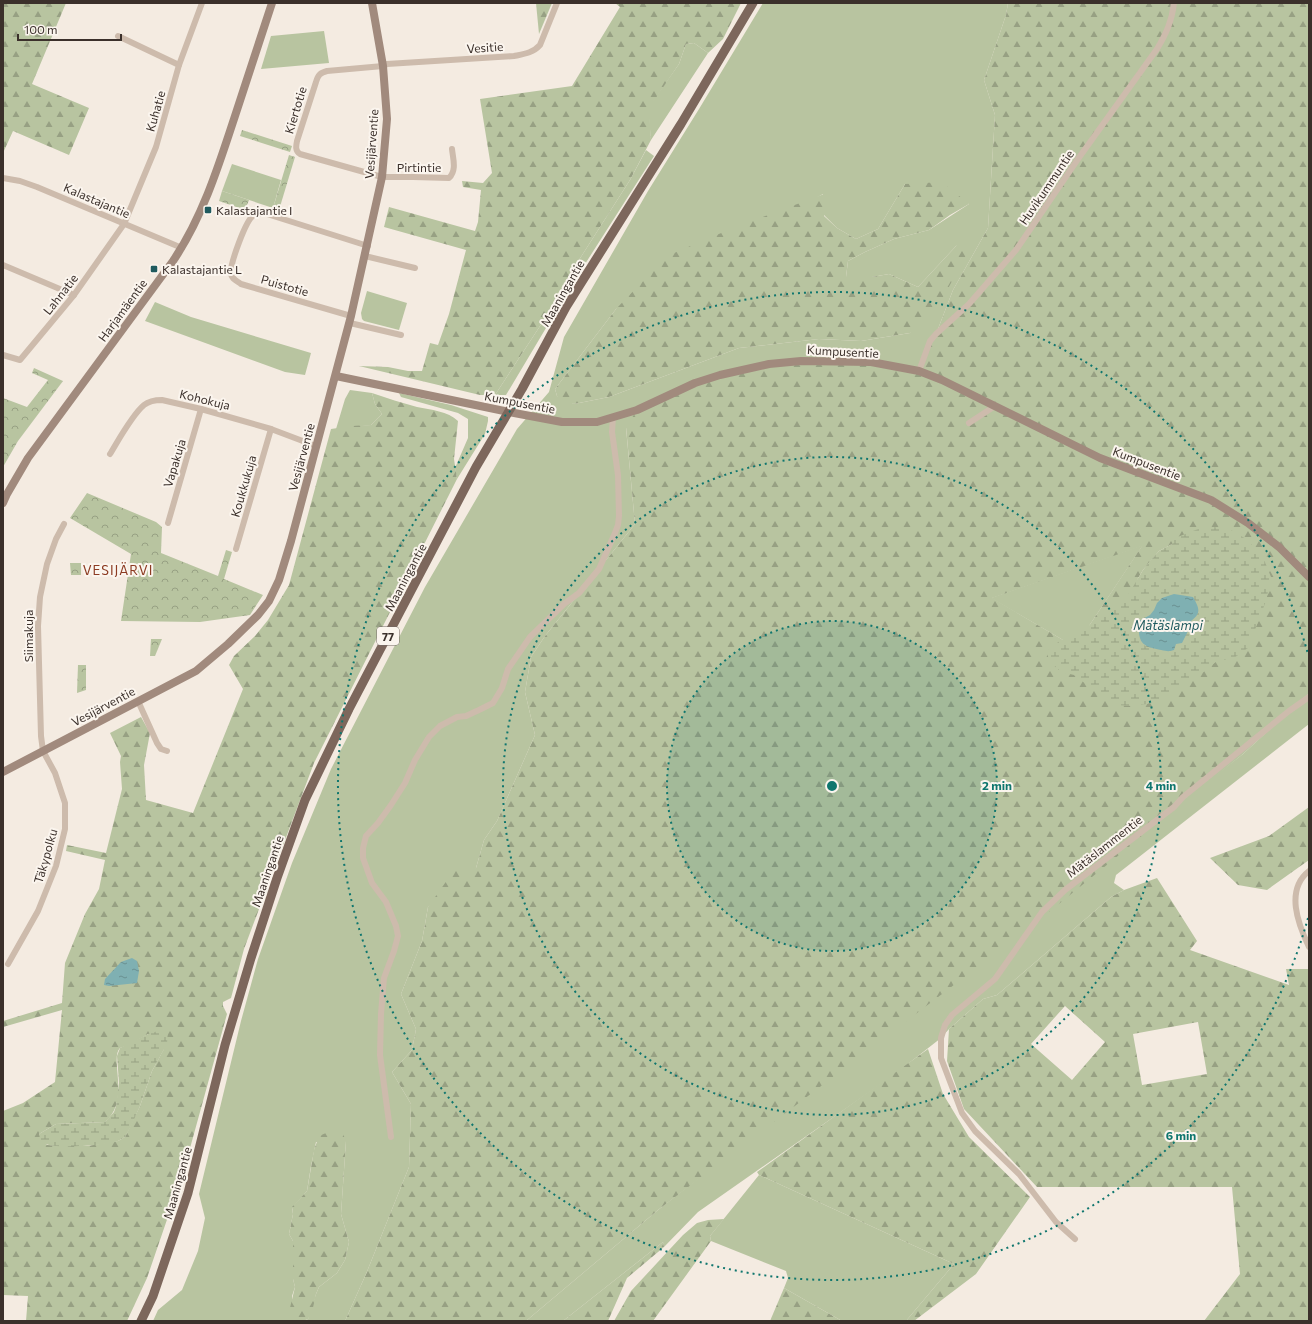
<svg xmlns="http://www.w3.org/2000/svg" width="1312" height="1324" font-family="Commissioner,sans-serif">
	<style>
		.grass { fill: #b8c4a0; fill-rule: evenodd }
		.forest { fill: url(#forest-firs); fill-rule: evenodd }
		.wetland { fill: url(#wetland-marsh); fill-rule: evenodd }
		.park { fill: url(#park-crowns) }
		.water { fill: url(#water-ripples) }
		.lines { fill: none; stroke-linecap: round; stroke-linejoin: round }
		.street { stroke: #cdbbac; stroke-width: 6 }
		.secondary { stroke: #a18a7d; stroke-width: 8 }
		.primary { stroke: #7d675c; stroke-width: 9 }
		.ring { fill: none; stroke: #0f766e; stroke-width: 2; stroke-dasharray: 2 4 }
		.poi-dot { fill: #1f5a5e; stroke: #fbf5ee; stroke-width: 1.5 }
		.labels { text-anchor: middle; dominant-baseline: central; stroke-width: 4; stroke-linejoin: round; paint-order: stroke }
		.shield { fill: #fbf5ee; stroke: #756b66; stroke-width: 1 }
		.shield-label { font-size: 11px; font-weight: bold; fill: #3b302b }
		.street-label { font-size: 12px; fill: #3b302b; stroke: #fbf5ee }
		.poi-label { font-size: 12px; fill: #3b302b; stroke: #fbf5ee; text-anchor: start }
		.neighbourhood-label { font-size: 13px; letter-spacing: 1px; fill: #8c3b22; stroke: #fbf5ee }
		.water-label { font-size: 13px; font-style: italic; fill: #1f5a5e; stroke: #fbf5ee }
		.centre { fill: #0f766e; stroke: #fbf5ee; stroke-width: 2 }
		.ring-label { font-size: 12px; text-anchor: middle; font-weight: bold; fill: #0f766e; stroke: #fbf5ee; stroke-width: 4; stroke-linejoin: round; paint-order: stroke }
	</style>
	<defs>
		<pattern id="forest-firs" width="22" height="20" patternUnits="userSpaceOnUse"><rect width="22" height="20" fill="#b8c4a0"/><path d="M5 1l3.5 6h-7zM16 11l3.5 6h-7z" fill="#97a083"/></pattern>
		<pattern id="wetland-marsh" width="20" height="14" patternUnits="userSpaceOnUse"><rect width="20" height="14" fill="#b8c4a0"/><path d="M1 5h8M5 5V1M11 12h8M15 12V8" fill="none" stroke="#97a083"/></pattern>
		<pattern id="park-crowns" width="20" height="18" patternUnits="userSpaceOnUse"><rect width="20" height="18" fill="#b8c4a0"/><path d="M2 6a3 3 0 1 1 6 0M12 15a3 3 0 1 1 6 0" fill="none" stroke="#97a083"/></pattern>
		<pattern id="water-ripples" width="26" height="14" patternUnits="userSpaceOnUse"><rect width="26" height="14" fill="#7fb0b2"/><path d="M2 4q2-2 4 0t4 0M15 11q2-2 4 0t4 0" fill="none" stroke="#699091"/></pattern>
	</defs>
	<rect width="100%" height="100%" fill="#f4ebe1"/>
	<g class="grass">
		<path d="M763,3H1008L1006,15L984,80L995,115L988,228L953,290L936,334L919,371L626,428L635,524L545,636L531,657L525,692L535,735L497,821L484,840L476,868L428,907L422,941L401,994L416,1029L412,1050L392,1072L411,1104L409,1167L366,1274L345,1321H303L308,1319L316,1294L319,1287L337,1273L345,1260L349,1242L341,1214L346,1141L316,1142L311,1166L307,1191L292,1208L293,1214L289,1234L293,1241V1279L295,1287L292,1296V1320L296,1321H153L158,1310L182,1290L198,1251L205,1218L199,1194L241,1021L258,959L292,863L331,769L425,587L517,429L549,392L564,337L648,191L699,109ZM905,184L969,204L929,230L894,239L865,252L848,261L846,277H872L889,274L918,287L957,245L910,333L861,341L819,339L739,348L609,397L574,404L557,396L555,389L616,309L823,194L824,215L837,228L856,239L878,229Z"/>
		<path d="M324,31L329,63L261,69L271,36Z"/>
		<path d="M694,43L708,53L651,140L648,108L679,64L686,44Z"/>
		<path d="M646,150L654,156L571,286L506,395H495L542,323L563,285L630,180Z"/>
		<path d="M232,164L281,180L273,208L222,191Z"/>
		<path d="M367,291L407,303L399,330L364,321L362,319L361,313Z"/>
		<path d="M155,302L191,317L311,353L305,375L285,372L145,321Z"/>
		<path d="M350,390L372,393L375,404L382,414L371,425L336,429L345,399Z"/>
		<path d="M399,393L451,405L488,417V421L485,434L457,479L455,468L468,438V419L458,413L401,397Z"/>
		<path d="M1143,545L1075,647L991,598Z"/>
		<path d="M1309,693V724L1116,875L1114,883L1124,890L1111,897L997,995L983,999L949,1029L941,1038L895,1074L698,1212L664,1247L663,1242L563,1321H526L658,1210L1243,754Z"/>
		<path d="M759,1175L954,1264L906,1321H842L784,1288L788,1278L786,1271L711,1241L710,1236Z"/>
	</g>
	<g class="forest">
		<path d="M4,3H66L32,84L89,108L69,155L13,131L3,153Z"/>
		<path d="M536,3H552L539,34Z"/>
		<path d="M615,3H741L723,39L708,53L694,43L686,44L679,64L649,108L651,140L630,180L563,285L542,323L495,395H480L359,366L388,367L408,371H422L430,343L438,345L449,314L466,250L384,227L389,207L475,231L478,222L481,190L463,187L462,181L483,183L492,173L480,99L572,86L620,7Z"/>
		<path d="M1008,3H1309V693L1243,754L1038,921L658,1210L526,1321H345L366,1274L409,1167L411,1104L392,1072L412,1050L416,1029L401,994L422,941L428,907L455,869L476,868L484,840L497,821L535,735L525,692L531,657L545,636L635,524L626,427L637,410L695,383L743,369L834,361L919,371L936,334L953,290L988,228L995,115L984,80L1006,15ZM1176,542L1137,580L1143,570L1159,551ZM1142,546L1075,647L992,598Z"/>
		<path d="M942,182L969,204L950,215L929,230L894,239L865,252L848,261L846,277H872L889,274L918,287L957,245L968,252L934,314L910,333L861,341L819,339L739,348L609,397L574,404L561,401L557,396L555,389L616,309L667,256L733,228L824,194V216L837,228L856,239L878,229L905,184Z"/>
		<path d="M372,393C387,398 402,403 417,407C431,410 448,411 458,421L454,459L457,479L314,763L244,949L231,998L223,1002V1006L227,1014L184,1170L147,1278L127,1321H26L28,1296L3,1295V1111L23,1103L55,1082L62,1010L3,1027V1021L62,1003L65,963L85,914L99,889L105,860L66,851L67,845L106,853L122,789L120,762L121,756L110,733L141,717L150,733L144,765L146,800L193,813L243,689L229,665L234,656L255,636L268,620L289,585L331,429L351,426L371,425L382,414L375,404ZM148,1034L164,1049L152,1071L140,1106L125,1137L118,1141L87,1146H67L47,1145L39,1134L56,1124L105,1122C131,1100 109,1059 120,1048C122,1047 127,1046 129,1045C135,1041 142,1038 148,1034Z"/>
		<path d="M1309,807V860L1267,890L1238,885L1210,858L1269,836Z"/>
		<path d="M1157,878L1197,941L1190,950L1289,985L1286,969H1309V1321H1204L1240,1274L1232,1187H1037L964,1109L947,1061L949,1029L983,999L997,995L1111,897L1124,890ZM1065,1006L1105,1042L1072,1080L1031,1044ZM1198,1022L1207,1074L1142,1085L1133,1034Z"/>
		<path d="M928,1049L943,1094L969,1137L1030,1197L976,1274L914,1321H906L954,1264L759,1175L757,1172Z"/>
		<path d="M340,1127L346,1141L341,1214L349,1242L345,1260L337,1273L319,1287L316,1294L312,1312L308,1319L303,1321L292,1320L289,1312L295,1287L293,1279V1241L289,1234L293,1214L292,1207L307,1191L314,1150L319,1136Z"/>
		<path d="M724,1219L710,1236L711,1241L653,1321H614L631,1291L683,1235L697,1223L708,1220Z"/>
		<path d="M663,1242L664,1247L627,1278L608,1321H563Z"/>
		<path d="M784,1288L842,1321H770Z"/>
	</g>
	<g class="wetland">
		<path d="M1213,527L1221,528L1233,531L1246,539L1259,552L1265,562L1271,577L1266,601L1248,648L1234,658L1217,661L1201,674L1191,678L1174,691L1161,699L1147,704L1127,706L1117,705L1110,702L1074,675L1061,672L1049,661L1047,652L1052,646C1069,635 1088,628 1104,616C1112,610 1119,599 1128,595L1143,570L1150,561L1159,551L1172,544L1175,538L1198,529ZM1174,594L1180,595L1168,652L1147,647L1141,643L1139,630L1145,618L1150,615L1154,610L1157,603L1161,598Z"/>
		<path d="M168,1028L167,1044L152,1071L140,1106L132,1124L125,1137L118,1141L112,1143C100,1145 55,1149 46,1144C41,1141 40,1139 39,1134L56,1124L105,1122L114,1112L116,1106L119,1083L117,1056L120,1048L148,1034Z"/>
	</g>
	<g class="park">
		<path d="M242,130L292,146L290,152L240,136Z"/>
		<path d="M289,155L295,157L279,210L273,208Z"/>
		<path d="M222,191L249,200L245,210L219,201Z"/>
		<path d="M34,368L63,381L18,441L3,467V398L27,407L48,380L32,373Z"/>
		<path d="M87,493L156,522L162,527L161,553L218,576L226,550L232,552L224,579L263,595L250,615L200,622L121,621L131,554L70,518Z"/>
		<path d="M70,563H81V575H71Z"/>
		<path d="M151,639H162L155,656H150Z"/>
		<path d="M78,665H86V690L77,693Z"/>
	</g>
	<g class="water">
		<path d="M1174,594L1193,597C1199,608 1202,613 1191,621L1192,628L1188,631L1182,643L1176,644L1174,650C1168,652 1167,651 1161,650C1141,646 1138,643 1139,621L1150,615L1154,610L1157,603L1162,598Z"/>
		<path d="M132,958L137,961L139,971L137,983L109,986L104,985L105,979L121,962Z"/>
	</g>
	<g class="lines">
		<g class="street">
			<path d="M118,36L179,65"/>
			<path d="M452,149C453,159 457,170 449,178L413,177H382L300,154C295,151 296,146 297,141L316,82C318,75 320,73 327,71L383,66L387,64L514,56C524,54 533,53 540,45L557,3"/>
			<path d="M3,178L20,181L37,187L182,248"/>
			<path d="M365,256L415,268"/>
			<path d="M3,265L74,295"/>
			<path d="M351,316L241,284C237,281 231,279 231,273C230,264 246,219 254,215C258,213 263,214 267,214L368,246"/>
			<path d="M350,323L401,335"/>
			<path d="M3,355L20,360L74,295L124,224L156,147L179,65L202,3"/>
			<path d="M919,371L930,341L936,334L969,304L1016,250L1078,159L1157,49C1166,34 1172,21 1174,3"/>
			<path d="M969,423L995,406"/>
			<path d="M110,454C118,441 132,415 144,405C149,401 155,400 162,400L201,409L271,429L316,446"/>
			<path d="M168,523L201,409"/>
			<path d="M236,549L271,429"/>
			<path d="M138,701L157,743L161,749L167,751"/>
			<path d="M1309,871C1285,890 1298,924 1309,947"/>
			<path d="M8,964L38,911L56,866L65,829V803L55,773L43,751L41,736L38,626L40,597L47,564L56,539L64,524"/>
			<path d="M391,1137L380,1055L381,1014L384,978L394,951L398,936L396,926L386,902L372,883L363,858V848L366,836L378,823L391,805L405,783L415,760L429,737L440,726L457,717L466,716L479,710L493,703L502,688L508,669L530,637L564,604L579,593L599,569L615,533L618,525L619,516L618,475L612,432L613,417"/>
			<path d="M1075,1239L1056,1222L1019,1174L975,1131L962,1113L941,1058V1038L945,1025L952,1015L995,979L1042,912L1065,890L1174,807L1183,797L1289,711L1309,697"/>
		</g>
		<g class="secondary">
			<path d="M336,376L509,412L562,422H597L637,410L695,383L720,375L769,364L801,361L871,362L919,371L942,380L1100,458L1211,500L1248,523L1279,547L1309,577"/>
			<path d="M3,503L7,494L28,458L173,261C202,218 218,168 234,119C247,80 259,42 272,3"/>
			<path d="M3,772L196,671L228,644L258,615L269,601L279,580L291,541L351,316L382,177L387,119L383,66L372,3"/>
		</g>
		<path class="primary" d="M141,1321L153,1296L188,1193L225,1045L251,958L277,878L305,800L349,709L476,467L522,389L566,307L681,124L753,3"/>
	</g>
	<circle cx="832" cy="786" r="165" fill="#0f766e" fill-opacity=".12"/>
	<g class="ring">
		<circle cx="832" cy="786" r="165"/>
		<circle cx="832" cy="786" r="329"/>
		<path d="M1308 918A494 494 0 1 1 1308 654"/>
	</g>
	<g class="poi-dot">
		<rect x="204" y="206" width="8" height="8" rx="2"/>
		<rect x="150" y="265" width="8" height="8" rx="2"/>
	</g>
	<g class="labels">
		<rect class="shield" x="377" y="627" width="22" height="18" rx="3"/>
		<g class="shield-label">
			<text x="388" y="636">77</text>
		</g>
		<g class="street-label">
			<text transform="translate(485 47) rotate(-4)">Vesitie</text>
			<text transform="translate(295 110) rotate(-73)">Kiertotie</text>
			<text transform="translate(155 111) rotate(-74)">Kuhatie</text>
			<text transform="translate(371 144) rotate(-86)">Vesijärventie</text>
			<text x="419" y="167">Pirtintie</text>
			<text transform="translate(1046 187) rotate(-56)">Huvikummuntie</text>
			<text transform="translate(97 200) rotate(23)">Kalastajantie</text>
			<text transform="translate(285 285) rotate(16)">Puistotie</text>
			<text transform="translate(562 293) rotate(-60)">Maaningantie</text>
			<text transform="translate(60 294) rotate(-52)">Lahnatie</text>
			<text transform="translate(122 310) rotate(-54)">Harjamäentie</text>
			<text transform="translate(843 351) rotate(3)">Kumpusentie</text>
			<text transform="translate(205 399) rotate(14)">Kohokuja</text>
			<text transform="translate(520 402) rotate(11)">Kumpusentie</text>
			<text transform="translate(301 457) rotate(-75)">Vesijärventie</text>
			<text transform="translate(174 463) rotate(-73)">Vapakuja</text>
			<text transform="translate(1147 463) rotate(21)">Kumpusentie</text>
			<text transform="translate(243 486) rotate(-74)">Koukkukuja</text>
			<text transform="translate(405 577) rotate(-62)">Maaningantie</text>
			<text transform="translate(28 636) rotate(-90)">Siimakuja</text>
			<text transform="translate(103 706) rotate(-28)">Vesijärventie</text>
			<text transform="translate(1104 846) rotate(-38)">Mätäslammentie</text>
			<text transform="translate(45 856) rotate(-74)">Täkypolku</text>
			<text transform="translate(267 871) rotate(-71)">Maaningantie</text>
			<text transform="translate(177 1183) rotate(-74)">Maaningantie</text>
		</g>
		<g class="poi-label">
			<text x="216" y="210">Kalastajantie I</text>
			<text x="162" y="269">Kalastajantie L</text>
		</g>
		<g class="neighbourhood-label">
			<text x="118" y="570">VESIJÄRVI</text>
		</g>
		<g class="water-label">
			<text x="1168" y="625">Mätäslampi</text>
		</g>
	</g>
	<circle cx="832" cy="786" r="6" class="centre"/>
	<g class="ring-label">
		<text x="997" y="790">2 min</text>
		<text x="1161" y="790">4 min</text>
		<text x="1181" y="1140">6 min</text>
	</g>
	<rect width="1312" height="1324" fill="none" stroke="#3b302b" stroke-width="8"/>
	<path d="M18 34v6h103v-6" fill="none" stroke="#3b302b" stroke-width="2"/>
	<text x="24" y="34" font-size="12" fill="#3b302b" stroke="#fbf5ee" stroke-width="3" paint-order="stroke">100 m</text>
</svg>
